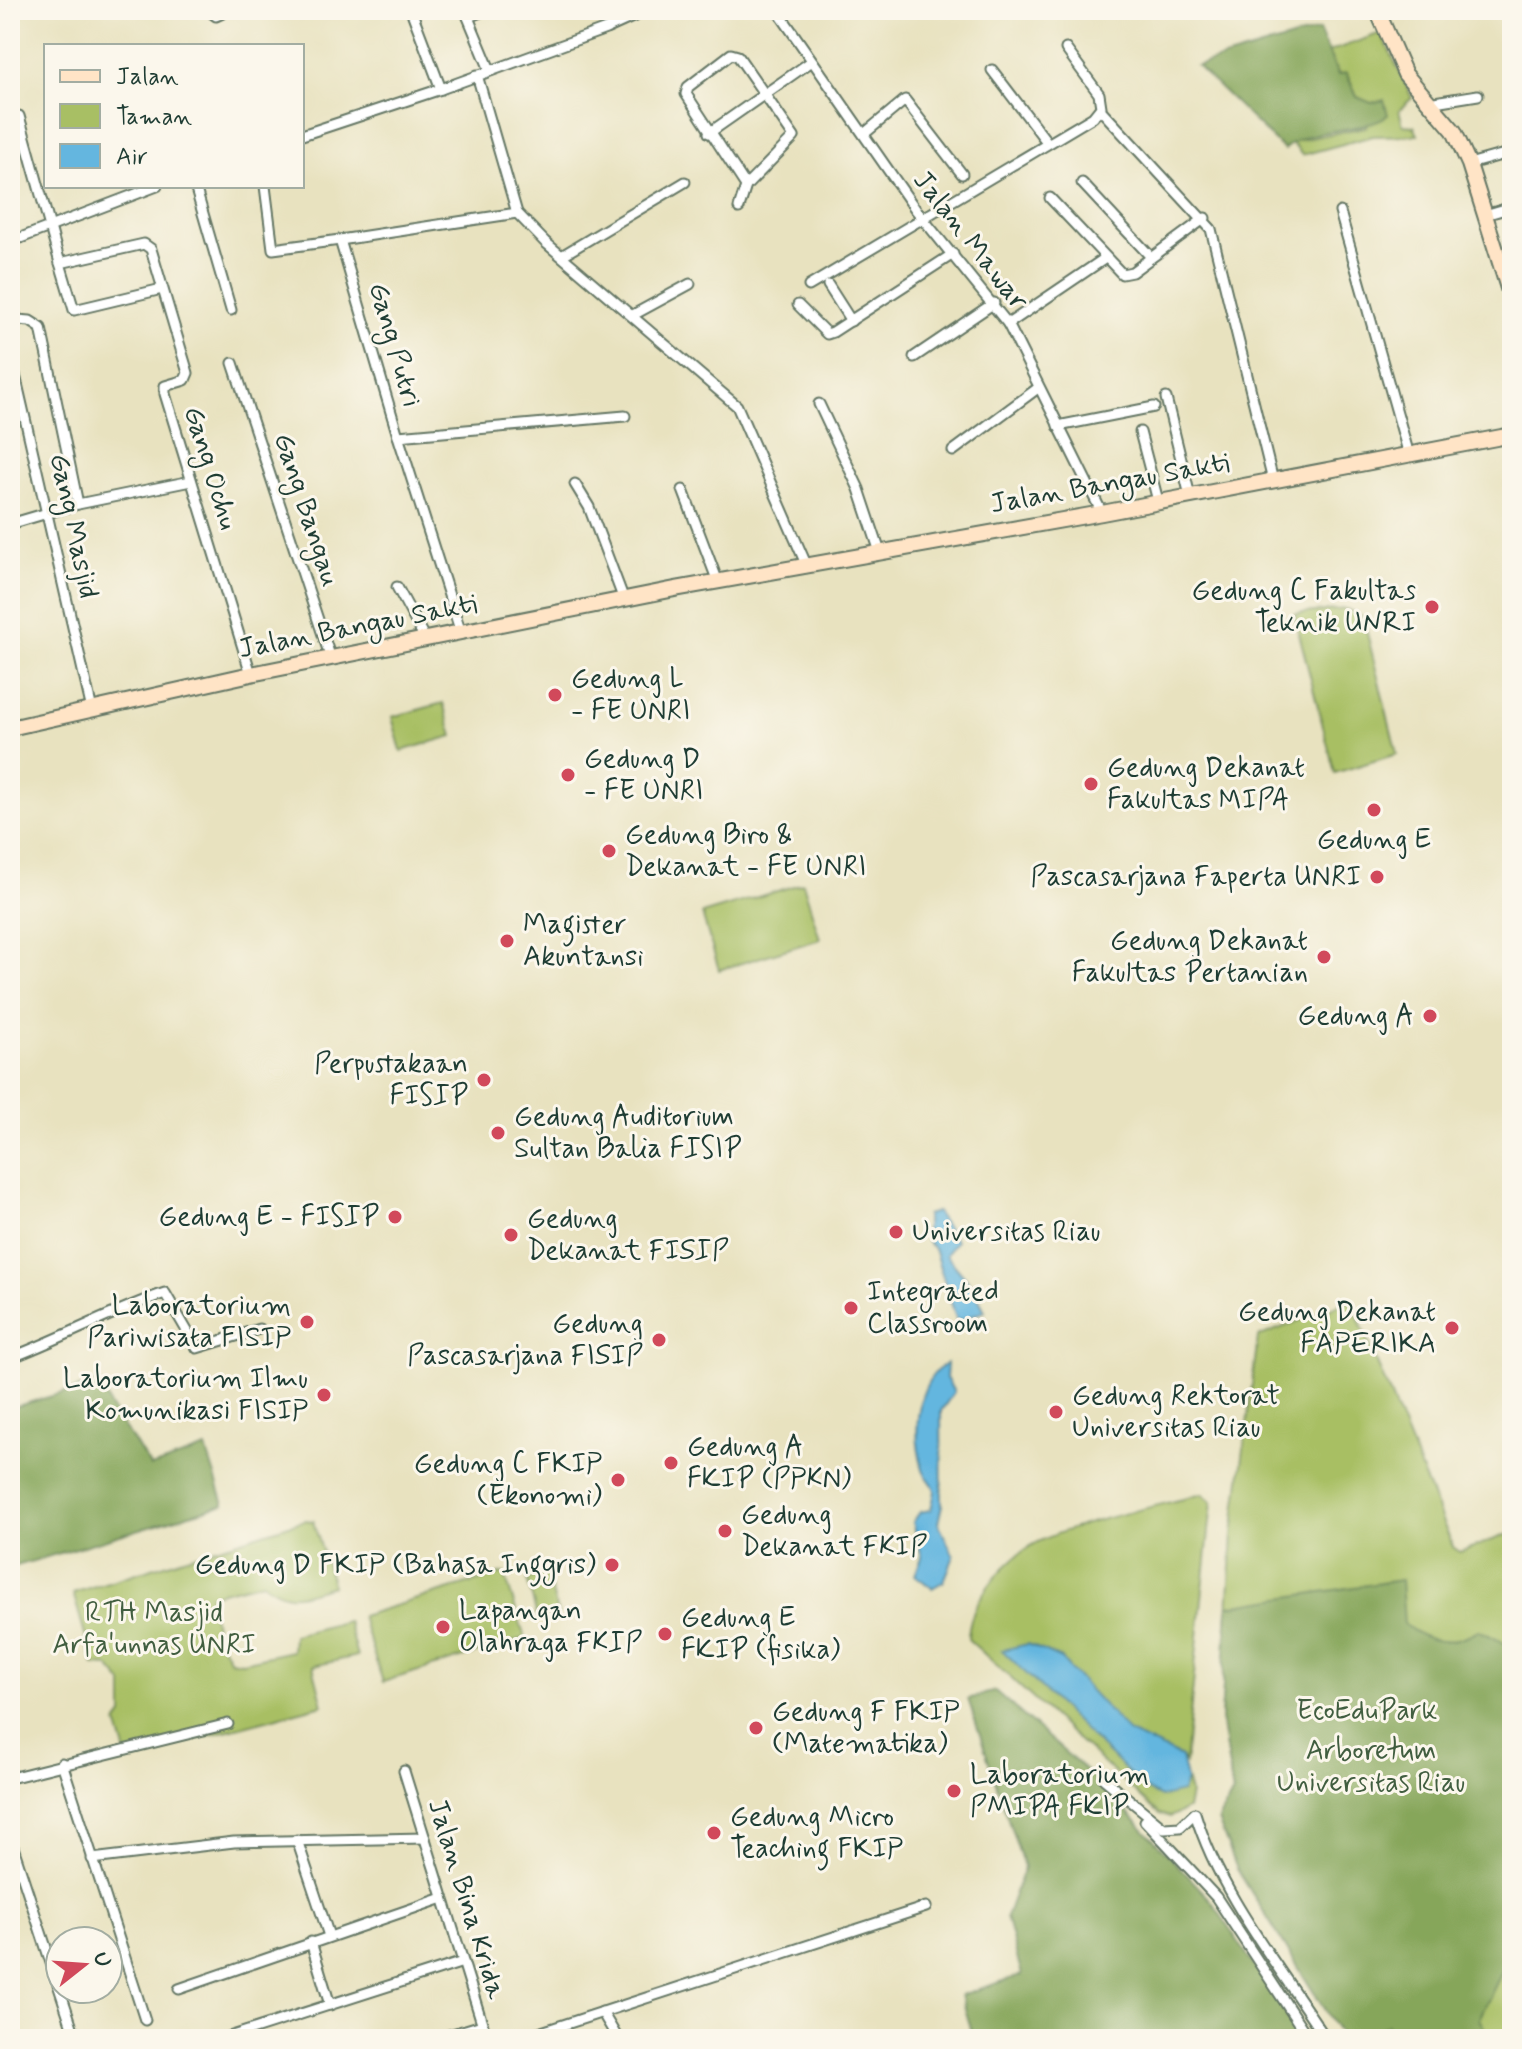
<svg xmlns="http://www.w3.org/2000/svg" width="1522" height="2049" font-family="Mynerve,sans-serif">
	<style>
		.green { fill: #a8bf64; stroke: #647e4c; stroke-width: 2 }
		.forest { fill: #86a65a; stroke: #527247; stroke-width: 2 }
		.water { fill: #64b6df; stroke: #427a8a; stroke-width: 2 }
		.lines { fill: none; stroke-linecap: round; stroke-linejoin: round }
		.street-casing { stroke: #657765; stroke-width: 13 }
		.secondary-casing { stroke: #657765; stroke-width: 18 }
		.street { stroke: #fff; stroke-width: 9 }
		.secondary { stroke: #ffe4c6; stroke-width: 14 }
		.poi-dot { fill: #d1495b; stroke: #fbf7ec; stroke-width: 3 }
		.labels { text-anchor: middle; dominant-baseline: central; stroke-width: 6; stroke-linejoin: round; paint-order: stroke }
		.street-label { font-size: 28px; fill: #1f3d34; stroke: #fbf7ec }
		.poi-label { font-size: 28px; fill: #1f3d34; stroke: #fbf7ec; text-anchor: start }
		.park-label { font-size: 28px; fill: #415e40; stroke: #fbf7ec }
	</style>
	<rect width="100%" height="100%" fill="#fbf7ec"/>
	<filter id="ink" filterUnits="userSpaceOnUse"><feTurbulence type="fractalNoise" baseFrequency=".0125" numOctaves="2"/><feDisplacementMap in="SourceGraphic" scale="16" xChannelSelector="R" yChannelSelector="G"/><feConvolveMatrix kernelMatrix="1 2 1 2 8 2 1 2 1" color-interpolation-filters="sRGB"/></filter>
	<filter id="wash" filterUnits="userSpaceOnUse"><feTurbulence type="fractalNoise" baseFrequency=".006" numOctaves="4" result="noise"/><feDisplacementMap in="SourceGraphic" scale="32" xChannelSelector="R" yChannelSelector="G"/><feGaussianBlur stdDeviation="1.8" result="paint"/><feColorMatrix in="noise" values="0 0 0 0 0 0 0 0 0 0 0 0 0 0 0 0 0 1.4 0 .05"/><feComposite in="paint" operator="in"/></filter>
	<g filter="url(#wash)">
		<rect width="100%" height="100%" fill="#e8e2bf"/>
		<g class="green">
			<path d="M1381,33L1412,98L1399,110L1403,125L1414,126L1418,135L1373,136L1302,155L1291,142L1366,127L1371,103L1357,97L1347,74L1339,75L1328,52Z"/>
			<path d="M1346,609L1363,617L1397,754L1335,773L1294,614Z"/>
			<path d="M443,703L453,736L401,751L392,717Z"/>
			<path d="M803,883L820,939L719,970L702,914Z"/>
			<path d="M1351,1300L1453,1547L1460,1552L1512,1533V2039H1395L1387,2025L1364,2039H1343L1237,1869L1218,1820L1233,1793L1221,1718L1233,1535L1258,1337Z"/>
			<path d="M1203,1494L1212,1502L1185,1763L1181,1757L1128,1733L1061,1659L1028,1644L1004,1650L1145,1789L1182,1792L1186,1779L1190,1793L1187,1809L1170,1817L1159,1814L968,1639C968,1605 998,1569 1026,1549C1061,1525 1159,1506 1203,1494Z"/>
			<path d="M305,1520L313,1521L333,1586C301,1594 290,1604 262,1582L210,1595L216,1634L230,1660L242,1662L292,1651L293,1635L347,1621L357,1656L313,1666L323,1705L127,1757L117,1723L123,1715V1683L108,1666L94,1665L73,1593Z"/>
			<path d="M504,1573L525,1638L383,1682L361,1616Z"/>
			<path d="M547,1574L558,1614L538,1620L527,1579Z"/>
		</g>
		<g class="forest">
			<path d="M1319,30L1338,75L1346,73L1357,97L1371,103L1384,100L1388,115C1357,135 1306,126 1284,150L1197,66Z"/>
			<path d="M101,1382L110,1406L151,1467L206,1448L224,1504L10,1568V1408Z"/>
			<path d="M1401,1580L1404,1624C1431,1645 1449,1646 1479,1630L1512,1647V1934L1508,1937L1502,1972L1479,2019L1488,2034L1508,2039H1395L1387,2025L1364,2039H1343L1237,1869L1218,1820L1233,1793L1221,1718L1228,1606Z"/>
			<path d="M995,1691L1100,1783L1211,1900L1302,2039H974L961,1995L1022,1975L1006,1917L1024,1867L968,1699Z"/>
		</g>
		<g class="water">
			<path d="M936,1212L956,1241L946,1255L972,1286L985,1311L957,1321L934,1249L926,1240V1215Z"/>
			<path d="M947,1363L946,1378L954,1392L941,1411L942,1505L938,1523L954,1556L944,1581L932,1588L915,1575L922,1557L913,1522L920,1512L931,1510L935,1491C933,1481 926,1479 923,1469C913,1436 914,1382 947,1363Z"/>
			<path d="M1028,1644L1061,1659L1129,1733L1181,1757L1186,1779L1182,1792L1161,1797L1145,1789L1002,1650Z"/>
		</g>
	</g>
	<g filter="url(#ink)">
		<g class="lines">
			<g class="street-casing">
				<g id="street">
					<path d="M208,10L216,16L229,10"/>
					<path d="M465,10L490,70"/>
					<path d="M777,10L916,210L1008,324L1102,513"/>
					<path d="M468,17L486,10"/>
					<path d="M731,54L738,56L794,137L746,186L686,94L688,87Z"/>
					<path d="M992,70L1047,142"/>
					<path d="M477,75L517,213L545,242L737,406L806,564"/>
					<path d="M441,89L606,29L648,10"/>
					<path d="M1428,103L1478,95"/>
					<path d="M1100,109L1211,229L1273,481"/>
					<path d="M19,116L60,263L144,244L151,249L188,373L185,380L165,386V394L251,674"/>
					<path d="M709,133L812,61"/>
					<path d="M864,134L905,100L962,174"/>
					<path d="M302,135L441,89L411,10"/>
					<path d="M1469,164L1512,152"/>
					<path d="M1082,183L1151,257"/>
					<path d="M195,186L231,310"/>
					<path d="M265,186L273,249L340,240"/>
					<path d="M1050,198L1122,274L1132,272L1205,218"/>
					<path d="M739,208L746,186"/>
					<path d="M1340,212L1409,455"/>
					<path d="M1485,215L1512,207"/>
					<path d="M10,242L157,186"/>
					<path d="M563,255L685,182"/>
					<path d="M60,263L74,310L162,289"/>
					<path d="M828,285L851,321"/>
					<path d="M809,286L1093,117L1101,107L1099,94L1066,49"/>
					<path d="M10,305L18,320L30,321L41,328L78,504"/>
					<path d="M798,305L827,334L833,332L953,254"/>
					<path d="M633,315L690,284"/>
					<path d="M1008,324L1104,259"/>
					<path d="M10,353L92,710"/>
					<path d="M914,357L994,303"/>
					<path d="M233,363L331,659"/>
					<path d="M1166,398L1190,496"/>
					<path d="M819,404L859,489L880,552"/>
					<path d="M1058,426L1154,407"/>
					<path d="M1140,432L1158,501"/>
					<path d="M398,436L625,416"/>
					<path d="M953,451L1038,388"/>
					<path d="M575,484L589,507L624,600"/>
					<path d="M683,490L718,582"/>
					<path d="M10,524L78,504L191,481"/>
					<path d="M397,587L425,639"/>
					<path d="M461,633L398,436L340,240L517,213"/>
					<path d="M10,1358C63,1338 112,1311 165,1293L197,1348L259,1329"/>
					<path d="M62,1763L145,2020"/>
					<path d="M404,1771L487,2039"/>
					<path d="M10,1778L228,1724"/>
					<path d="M1104,1779L1164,1828L1180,1827L1195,1813C1220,1895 1280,1967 1326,2039"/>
					<path d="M1145,1821L1216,1897L1309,2039"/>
					<path d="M10,1838L76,2039"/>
					<path d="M297,1840L329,1936"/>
					<path d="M92,1859L234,1842L425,1838"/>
					<path d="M311,1942L330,2005"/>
					<path d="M179,1989L443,1898"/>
					<path d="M602,2012L618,2039"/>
					<path d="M223,2039L463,1962"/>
					<path d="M436,2039L482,2025"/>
					<path d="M520,2039L926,1907"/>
				</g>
			</g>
			<g class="secondary-casing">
				<g id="secondary">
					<path d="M1377,10L1405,74L1454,131L1469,164L1512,301"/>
					<path d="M10,728L251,674L675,589L1102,513L1512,435"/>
				</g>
			</g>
			<use href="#street" class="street"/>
			<use href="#secondary" class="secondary"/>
		</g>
	</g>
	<g class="poi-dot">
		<circle cx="1432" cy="607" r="8"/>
		<circle cx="555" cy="695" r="8"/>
		<circle cx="568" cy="775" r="8"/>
		<circle cx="1091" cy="784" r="8"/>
		<circle cx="1374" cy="810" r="8"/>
		<circle cx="609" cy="851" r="8"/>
		<circle cx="1377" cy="877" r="8"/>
		<circle cx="507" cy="941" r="8"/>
		<circle cx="1324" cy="957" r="8"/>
		<circle cx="1430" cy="1016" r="8"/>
		<circle cx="484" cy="1080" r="8"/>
		<circle cx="498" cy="1133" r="8"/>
		<circle cx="395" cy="1217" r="8"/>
		<circle cx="896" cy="1232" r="8"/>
		<circle cx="511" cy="1235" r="8"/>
		<circle cx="851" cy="1308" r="8"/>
		<circle cx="307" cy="1322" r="8"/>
		<circle cx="1452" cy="1328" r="8"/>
		<circle cx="659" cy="1340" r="8"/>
		<circle cx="324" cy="1395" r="8"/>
		<circle cx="1056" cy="1412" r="8"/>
		<circle cx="671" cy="1463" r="8"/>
		<circle cx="618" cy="1480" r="8"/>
		<circle cx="725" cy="1531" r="8"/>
		<circle cx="612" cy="1565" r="8"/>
		<circle cx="443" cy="1627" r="8"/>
		<circle cx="665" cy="1634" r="8"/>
		<circle cx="756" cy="1728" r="8"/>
		<circle cx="954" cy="1791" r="8"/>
		<circle cx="714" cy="1833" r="8"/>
	</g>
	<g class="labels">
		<g class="street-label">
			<text transform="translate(970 241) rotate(52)">Jalan Mawar</text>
			<text transform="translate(394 345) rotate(74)">Gang Putri</text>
			<text transform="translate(210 468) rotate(73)">Gang Ochu</text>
			<text transform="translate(1110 484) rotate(-10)">Jalan Bangau Sakti</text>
			<text transform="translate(306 510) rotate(72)">Gang Bangau</text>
			<text transform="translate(73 526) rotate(78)">Gang Masjid</text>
			<text transform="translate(358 627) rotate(-11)">Jalan Bangau Sakti</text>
			<text transform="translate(466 1899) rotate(73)">Jalan Bina Krida</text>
		</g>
		<g class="poi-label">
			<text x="1416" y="591" text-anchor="end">Gedung C Fakultas<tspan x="1416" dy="32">Teknik UNRI</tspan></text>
			<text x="571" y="679">Gedung L<tspan x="571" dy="32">- FE UNRI</tspan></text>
			<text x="584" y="759">Gedung D<tspan x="584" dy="32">- FE UNRI</tspan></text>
			<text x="1107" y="768">Gedung Dekanat<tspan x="1107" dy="32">Fakultas MIPA</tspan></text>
			<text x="625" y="835">Gedung Biro &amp;<tspan x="625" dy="32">Dekanat - FE UNRI</tspan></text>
			<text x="1374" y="840" text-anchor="middle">Gedung E</text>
			<text x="1361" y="877" text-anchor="end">Pascasarjana Faperta UNRI</text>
			<text x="523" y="925">Magister<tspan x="523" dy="32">Akuntansi</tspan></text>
			<text x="1308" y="941" text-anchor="end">Gedung Dekanat<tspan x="1308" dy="32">Fakultas Pertanian</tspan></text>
			<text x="1414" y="1016" text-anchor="end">Gedung A</text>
			<text x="468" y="1064" text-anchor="end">Perpustakaan<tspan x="468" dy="32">FISIP</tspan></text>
			<text x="514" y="1117">Gedung Auditorium<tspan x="514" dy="32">Sultan Balia FISIP</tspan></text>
			<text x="379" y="1217" text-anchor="end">Gedung E - FISIP</text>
			<text x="527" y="1219">Gedung<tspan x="527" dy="32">Dekanat FISIP</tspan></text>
			<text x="912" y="1232">Universitas Riau</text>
			<text x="867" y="1292">Integrated<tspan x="867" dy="32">Classroom</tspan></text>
			<text x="291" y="1306" text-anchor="end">Laboratorium<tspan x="291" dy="32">Pariwisata FISIP</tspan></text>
			<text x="1436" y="1312" text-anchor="end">Gedung Dekanat<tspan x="1436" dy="32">FAPERIKA</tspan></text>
			<text x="643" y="1324" text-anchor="end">Gedung<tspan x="643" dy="32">Pascasarjana FISIP</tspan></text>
			<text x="308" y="1379" text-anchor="end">Laboratorium Ilmu<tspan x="308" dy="32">Komunikasi FISIP</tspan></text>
			<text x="1072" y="1396">Gedung Rektorat<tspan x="1072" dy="32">Universitas Riau</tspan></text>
			<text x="687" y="1447">Gedung A<tspan x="687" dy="32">FKIP (PPKN)</tspan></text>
			<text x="602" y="1464" text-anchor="end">Gedung C FKIP<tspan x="602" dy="32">(Ekonomi)</tspan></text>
			<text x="741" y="1515">Gedung<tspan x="741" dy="32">Dekanat FKIP</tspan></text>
			<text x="596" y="1565" text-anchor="end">Gedung D FKIP (Bahasa Inggris)</text>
			<text x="459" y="1611">Lapangan<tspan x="459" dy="32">Olahraga FKIP</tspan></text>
			<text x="681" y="1618">Gedung E<tspan x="681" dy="32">FKIP (fisika)</tspan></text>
			<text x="772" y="1712">Gedung F FKIP<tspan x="772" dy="32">(Matematika)</tspan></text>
			<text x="970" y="1775">Laboratorium<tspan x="970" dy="32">PMIPA FKIP</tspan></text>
			<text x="730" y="1817">Gedung Micro<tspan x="730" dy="32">Teaching FKIP</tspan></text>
		</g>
		<g class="park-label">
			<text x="154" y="1613">RTH Masjid<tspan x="154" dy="32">Arfa'unnas UNRI</tspan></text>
			<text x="1367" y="1711">EcoEduPark</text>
			<text x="1371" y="1751">Arboretum<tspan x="1371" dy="32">Universitas Riau</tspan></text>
		</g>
	</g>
	<rect width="1522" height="2049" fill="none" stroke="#fbf7ec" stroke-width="40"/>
	<rect x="44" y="44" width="260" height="144" fill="#fbf7ec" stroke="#a3ada2" stroke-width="2"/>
	<rect x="60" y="70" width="40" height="12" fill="#ffe4c6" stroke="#a3ada2" stroke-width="2"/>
	<text x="116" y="84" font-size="24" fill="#1f3d34">Jalan</text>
	<rect x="60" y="104" width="40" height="24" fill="#a8bf64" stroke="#a3ada2" stroke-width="2"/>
	<text x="116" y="124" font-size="24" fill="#1f3d34">Taman</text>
	<rect x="60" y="144" width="40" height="24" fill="#64b6df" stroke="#a3ada2" stroke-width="2"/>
	<text x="116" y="164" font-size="24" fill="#1f3d34">Air</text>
	<g transform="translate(84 1965) rotate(73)"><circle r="38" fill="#fbf7ec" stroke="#a3ada2" stroke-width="2"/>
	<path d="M0-6L14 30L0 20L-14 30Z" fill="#d1495b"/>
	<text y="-12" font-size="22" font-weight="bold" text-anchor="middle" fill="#1f3d34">U</text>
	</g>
</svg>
